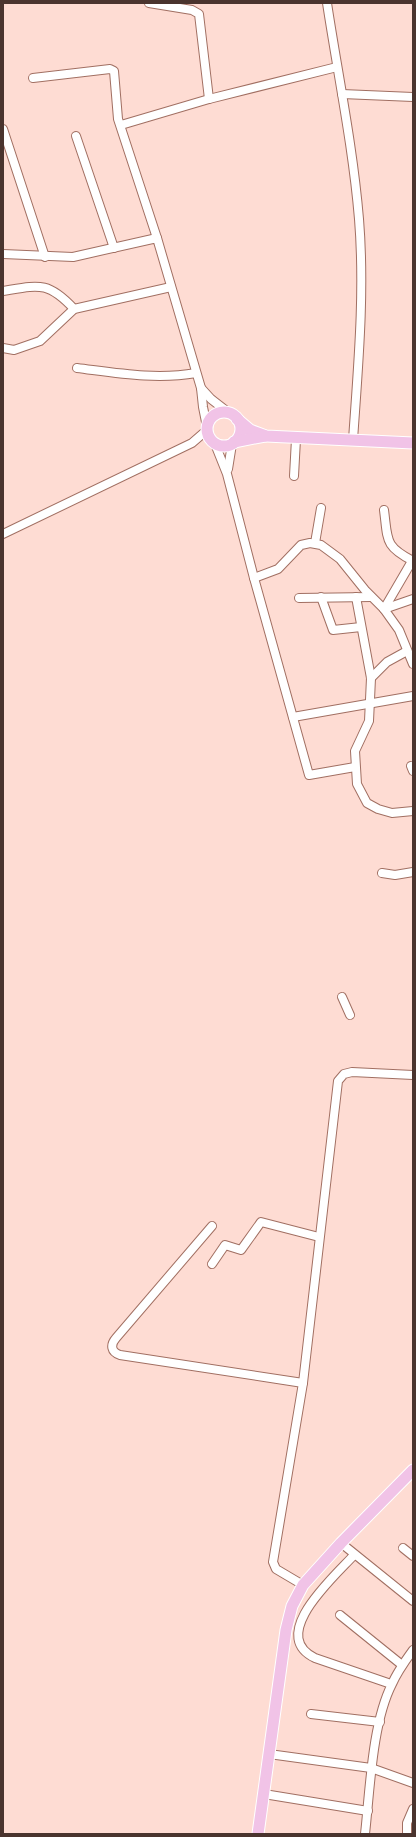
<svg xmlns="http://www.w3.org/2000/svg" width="416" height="1837" font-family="'Varela Round',sans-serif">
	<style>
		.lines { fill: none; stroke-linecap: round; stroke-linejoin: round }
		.minor-casing { stroke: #a16f62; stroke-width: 10 }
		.major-casing { stroke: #fff; stroke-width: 13 }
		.minor { stroke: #fff; stroke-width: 8 }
		.major { stroke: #f1c3e7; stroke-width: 11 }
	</style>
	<rect width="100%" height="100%" fill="#fedcd3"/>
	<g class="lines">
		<g class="minor-casing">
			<g id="minor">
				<path d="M149,3L192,10L199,14L209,99"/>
				<path d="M327,3C338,75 353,147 359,219C365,293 358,367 353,440"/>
				<path d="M33,78L110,69L114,71L118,119L157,238"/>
				<path d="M342,94L413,97"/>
				<path d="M121,125L209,99L337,67"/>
				<path d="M3,129L45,257"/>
				<path d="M76,136L114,248"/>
				<path d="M3,254L73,257L157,238L201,388L211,399L229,413"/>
				<path d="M3,291C39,285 48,281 74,309"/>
				<path d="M3,348L14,350L40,341L74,309L171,287"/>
				<path d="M77,368C117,373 156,380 196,373"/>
				<path d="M201,388L203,407L207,427"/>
				<path d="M215,444L227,474L254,578L309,775L355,767"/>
				<path d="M228,469L232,444"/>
				<path d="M294,476L296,439"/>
				<path d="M384,510C388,540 384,546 413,561"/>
				<path d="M3,534L192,443L207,430"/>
				<path d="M315,543L321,508"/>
				<path d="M254,578L278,569L301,545L310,543L321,545L340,559L365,590L384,609L399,630L413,664"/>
				<path d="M321,597L333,630L361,627"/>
				<path d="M356,597L371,678L369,721L355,751L357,784L367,803L378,809L392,813L413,811"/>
				<path d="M299,598L371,597"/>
				<path d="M384,609L412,561"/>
				<path d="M384,609L413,599"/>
				<path d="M371,678L387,662L407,651"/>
				<path d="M293,717L413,696"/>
				<path d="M411,766L413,771"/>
				<path d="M382,873L395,875L413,872"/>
				<path d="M342,997L350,1015"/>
				<path d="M212,1226L116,1338C110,1345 111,1352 120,1355L303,1383"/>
				<path d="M212,1264L225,1245L241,1250L261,1222L319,1237"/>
				<path d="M341,1543L413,1601"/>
				<path d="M403,1548L413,1556"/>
				<path d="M354,1555C335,1576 267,1635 315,1658L391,1684"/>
				<path d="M303,1585L276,1569L273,1562L303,1383L338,1081L344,1074L352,1072L413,1075"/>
				<path d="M340,1615L402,1665"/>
				<path d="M311,1714L380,1722"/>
				<path d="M269,1754L371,1768L413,1783"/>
				<path d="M264,1794L368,1811"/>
				<path d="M365,1834C370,1790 372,1723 392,1684C397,1672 405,1661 413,1650"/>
				<path d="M407,1834V1823L413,1809"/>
			</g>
		</g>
		<g class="major-casing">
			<g id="major">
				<circle cx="224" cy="429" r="17"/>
				<path d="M237,419L250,430L266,436L413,443"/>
				<path d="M234,442L265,436"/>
				<path d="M258,1834L286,1630L292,1606L303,1585L341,1543L413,1470"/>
			</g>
		</g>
		<use href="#minor" class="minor"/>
		<use href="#major" class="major"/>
	</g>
	<rect width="416" height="1837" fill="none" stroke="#4a342e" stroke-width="8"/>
</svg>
